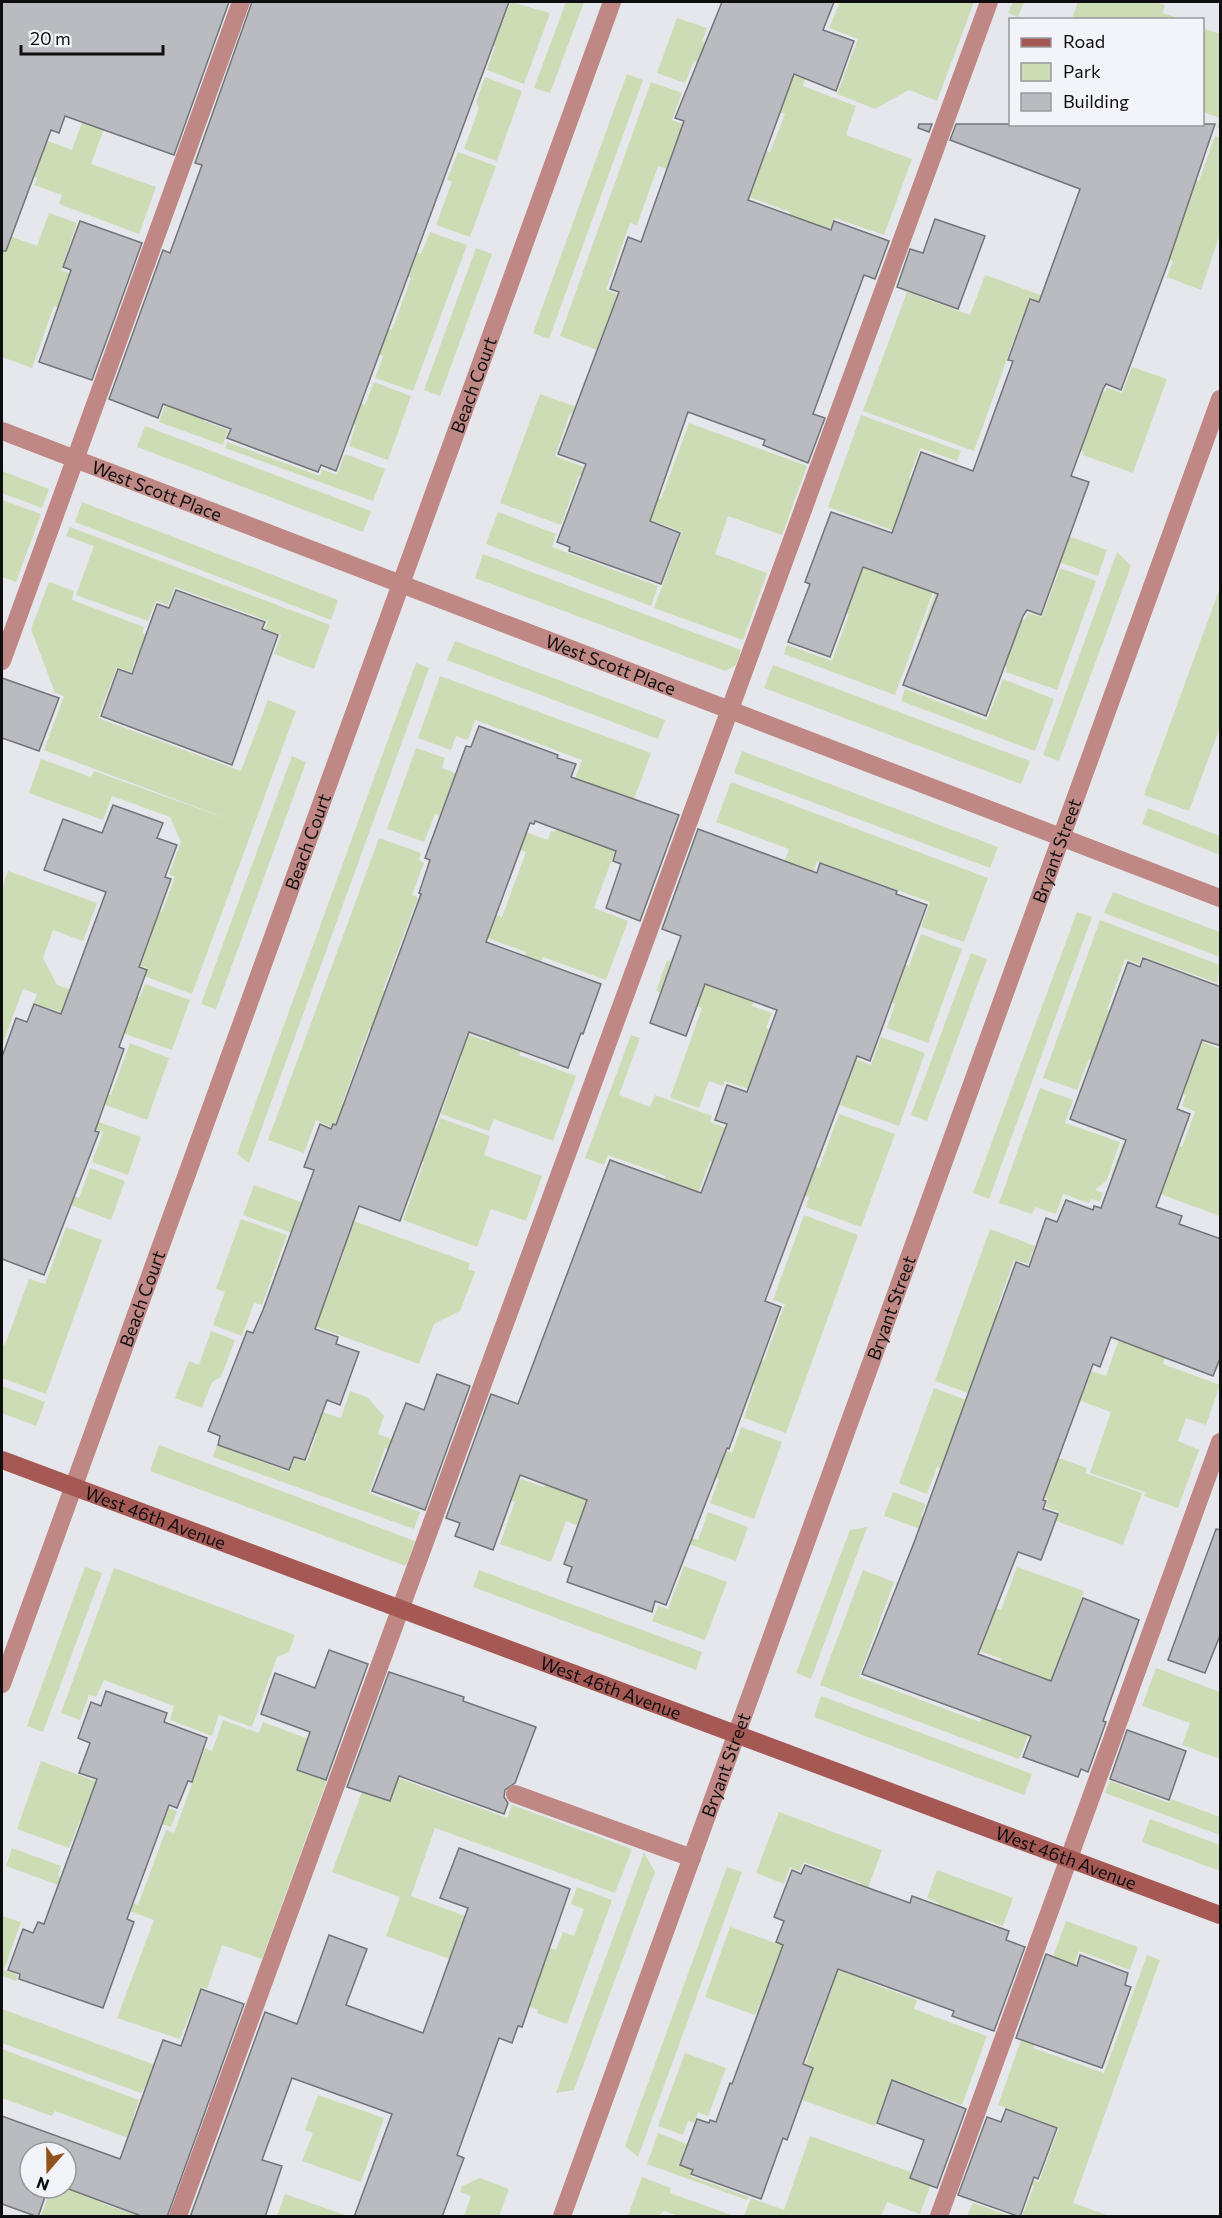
<svg xmlns="http://www.w3.org/2000/svg" width="1222" height="2218" font-family="Commissioner,sans-serif">
	<style>
		.green { fill: #ccdcb4 }
		.building { fill: #babbc0; stroke: #737479; stroke-width: 1.5 }
		.lines { fill: none; stroke-linecap: round; stroke-linejoin: round }
		.lane { stroke: #bf8884; stroke-width: 18 }
		.street { stroke: #bf8884; stroke-width: 18 }
		.secondary { stroke: #a65954; stroke-width: 18 }
		.labels { text-anchor: middle; dominant-baseline: central; stroke-width: 5; stroke-linejoin: round; paint-order: stroke }
		.street-label { font-size: 18px; fill: #0e0e10; stroke: #f3f4f9 }
	</style>
	<rect width="100%" height="100%" fill="#e6e7ec"/>
	<g class="green">
		<path d="M372,2H440L502,24L511,2L550,13L524,84L487,70L495,46Z"/>
		<path d="M566,2H584L550,93L534,88Z"/>
		<path d="M840,2H974L937,101L909,90L875,109L837,94L858,39L829,28Z"/>
		<path d="M1013,2H1024L1018,17L1008,13Z"/>
		<path d="M1078,2H1156L1165,5L1163,13L1180,19H1072Z"/>
		<path d="M677,18L707,28L702,42L714,46L775,90L694,61L685,83L657,73Z"/>
		<path d="M1202,28L1220,34V129L1217,128L1220,118L1203,112Z"/>
		<path d="M787,73L805,79L803,86L856,106L846,135L912,159L884,235L835,218L825,243L787,221L790,212L669,168L754,147L770,152L785,114L773,109Z"/>
		<path d="M627,74L643,80L549,339L533,333Z"/>
		<path d="M485,77L522,91L497,161L464,149L479,108L476,102Z"/>
		<path d="M651,82L682,93L672,120L683,124L667,169L658,166L637,225L630,223L606,290L623,296L621,327L607,322L597,350L560,336Z"/>
		<path d="M94,89L112,107L91,164L156,187L139,234L59,204L62,195L34,185L37,178L2,165V124L72,150Z"/>
		<path d="M1215,136L1220,138V234L1201,290L1167,277L1173,261L1158,256L1177,236L1193,191L1152,176L1095,143L1199,181Z"/>
		<path d="M458,152L496,166L470,237L436,225L452,182L447,180Z"/>
		<path d="M49,213L77,223L61,270L117,290L104,324L54,306L32,368L2,357V233L37,246Z"/>
		<path d="M430,232L467,245L413,391L375,378L383,356L371,351L380,325L392,330L411,278L395,273L407,249L421,254Z"/>
		<path d="M476,248L492,254L440,396L424,390Z"/>
		<path d="M985,275L1049,298L1040,323L1022,317L974,451L863,411L907,292L970,315Z"/>
		<path d="M1012,364L1043,375L1045,370L1105,391L1107,388L1122,393L1132,367L1167,379L1133,473L1083,455L1084,452L992,419Z"/>
		<path d="M178,369L222,373L204,421L228,430L223,445L159,422Z"/>
		<path d="M374,382L411,396L388,460L349,446L356,425L343,420L353,401L365,405Z"/>
		<path d="M540,394L585,410L582,418L570,413L555,456L641,488L638,497L579,475L561,525L500,503Z"/>
		<path d="M861,415L961,451L957,461L920,448L909,478L1107,550L1098,576L1011,545L944,549L828,507Z"/>
		<path d="M689,423L807,466L782,535L728,516L715,554L767,573L743,640L654,608L682,532L636,514L643,493L661,499Z"/>
		<path d="M145,426L371,511L363,532L137,447Z"/>
		<path d="M227,442L320,476L322,469L337,475L345,454L385,469L373,501L225,448Z"/>
		<path d="M2,471L49,489L42,508L2,493Z"/>
		<path d="M2,500L41,514L16,582L2,577Z"/>
		<path d="M82,502L338,600L331,620L75,522Z"/>
		<path d="M498,512L556,534L552,547L658,586L651,606L486,544Z"/>
		<path d="M70,527L330,625L314,669L274,654L281,635L265,629L268,621L175,587L168,605L156,601L148,621L76,595L94,546L66,536Z"/>
		<path d="M1117,552L1131,566L1059,761L1043,755Z"/>
		<path d="M821,553L877,573L885,553L940,573L895,695L784,654L787,645L832,661L849,614L805,598Z"/>
		<path d="M483,554L741,650L736,665L725,671L475,578Z"/>
		<path d="M1060,568L1096,581L1057,690L1006,672L1007,667L920,636L937,588L1025,620L1028,613L1042,617Z"/>
		<path d="M49,582L74,591L72,600L144,627L142,633L155,638L146,663L135,659L131,672L117,667L98,718L241,771L268,700L296,711L192,994L144,976L147,968L138,965L158,911L162,912L175,877L169,874L181,842L170,817L112,796L103,820L29,793L41,759L91,777L94,771L239,823L44,750L64,696L55,693L31,629Z"/>
		<path d="M1220,588V727L1189,811L1144,795Z"/>
		<path d="M455,641L665,720L658,739L447,660Z"/>
		<path d="M416,663L429,668L249,1163L237,1154Z"/>
		<path d="M773,665L1030,761L1021,784L764,688Z"/>
		<path d="M440,676L651,753L594,908L628,921L606,980L543,957L539,967L523,961L526,952L417,912L490,913L502,917L526,852L514,847L520,830L548,840L551,831L555,832L582,760L475,720L468,740L456,736L451,750L418,738Z"/>
		<path d="M1003,679L1054,699L1035,751L901,701L905,689L987,720Z"/>
		<path d="M416,748L445,758L442,768L460,775L441,816L435,814L424,842L387,829Z"/>
		<path d="M742,751L998,847L990,868L734,773Z"/>
		<path d="M292,756L306,762L216,1009L201,1004Z"/>
		<path d="M731,782L988,878L964,942L921,927L930,902L817,861L795,919L767,908L789,849L716,822Z"/>
		<path d="M1148,808L1220,836V855L1142,824Z"/>
		<path d="M379,838L421,853L419,860L424,863L412,895L418,897L383,990L399,997L381,1033L369,1029L342,1104L364,1113L358,1131L333,1123L331,1127L316,1120L304,1153L268,1140Z"/>
		<path d="M8,871L97,903L83,941L53,930L43,958L57,985L106,1002L98,1025L34,1003L37,994L23,989L2,1046V889Z"/>
		<path d="M1113,892L1220,932V957L1104,913Z"/>
		<path d="M755,910L909,966L921,934L962,949L928,1043L887,1028L895,1004L741,948Z"/>
		<path d="M1077,912L1092,917L989,1199L973,1193Z"/>
		<path d="M1100,920L1220,965L1217,983L1142,956L1139,964L1125,959L1107,1010L1118,1015L1109,1067L1089,1059L1077,1090L1043,1078Z"/>
		<path d="M971,953L987,959L927,1121L911,1115Z"/>
		<path d="M667,960L757,992L752,1006L772,1013L766,1028L853,1059L749,1089L725,1081L723,1086L709,1081L699,1108L670,1098L702,1008L656,991Z"/>
		<path d="M145,984L190,1000L172,1050L102,1026L130,994L140,997Z"/>
		<path d="M504,1000L531,1022L519,1055L576,1076L553,1141L494,1119L489,1131L441,1114L462,1056L437,1047L445,1026L489,1042Z"/>
		<path d="M631,1035L640,1038L619,1095L650,1107L655,1095L712,1116L710,1122L736,1132L723,1166L710,1161L697,1196L663,1184L666,1176L608,1155L604,1165L585,1158Z"/>
		<path d="M881,1037L925,1053L899,1126L840,1105L856,1059L871,1065Z"/>
		<path d="M1200,1041L1220,1049V1216L1111,1176L1123,1143L1165,1158L1170,1143L1182,1147L1195,1112L1182,1106L1186,1095L1112,1069Z"/>
		<path d="M130,1043L169,1058L147,1120L95,1101L98,1091L111,1095Z"/>
		<path d="M1040,1088L1073,1100L1065,1123L1120,1142L1107,1180L1095,1190L1103,1193L1100,1202L1091,1199L1089,1203L1063,1194L1056,1214L1035,1207L1032,1214L999,1203Z"/>
		<path d="M73,1113L141,1137L128,1175L92,1162L103,1132L71,1120Z"/>
		<path d="M839,1114L895,1134L861,1227L806,1207L809,1197L728,1168L738,1139L819,1168Z"/>
		<path d="M440,1118L490,1136L484,1155L542,1176L526,1221L491,1209L477,1247L403,1220L424,1162L358,1138L418,1123L436,1129Z"/>
		<path d="M90,1168L125,1181L111,1220L2,1180V1170L79,1198Z"/>
		<path d="M254,1185L470,1263L468,1269L475,1272L460,1311L434,1324L419,1364L306,1323L311,1310L321,1313L344,1252L243,1215Z"/>
		<path d="M804,1215L858,1235L786,1433L744,1418L755,1385L661,1350L712,1343L764,1361L785,1304L773,1300Z"/>
		<path d="M241,1219L287,1235L262,1305L254,1303L242,1336L213,1325L225,1292L216,1289Z"/>
		<path d="M66,1227L102,1240L46,1394L2,1378V1344L5,1345L29,1279L45,1284Z"/>
		<path d="M990,1229L1035,1246L1028,1264L1014,1260L996,1311L1011,1317L976,1396L935,1381Z"/>
		<path d="M1134,1296L1184,1303L1163,1364L1220,1385L1206,1425L1186,1418L1178,1441L1199,1450L1178,1508L1144,1496L1145,1492L1090,1473L1111,1412L990,1368L1050,1357L1106,1376Z"/>
		<path d="M211,1331L235,1340L221,1377L212,1382L202,1408L175,1398L189,1361L199,1365Z"/>
		<path d="M2,1386L45,1402L36,1426L2,1413Z"/>
		<path d="M934,1388L977,1404L951,1472L937,1467L927,1494L899,1483Z"/>
		<path d="M350,1391L367,1397L384,1416L378,1434L440,1457L437,1466L385,1448L369,1493L420,1512L414,1529L213,1457L217,1445L289,1472L295,1458L307,1462L317,1434L306,1430L313,1409L341,1418Z"/>
		<path d="M741,1427L782,1442L754,1519L710,1503L719,1479L707,1475L717,1447L732,1453Z"/>
		<path d="M998,1436L1087,1468L1085,1473L1142,1493L1123,1545L1056,1521L1059,1512L1046,1507L1048,1499L984,1476Z"/>
		<path d="M560,1444L594,1502L698,1540L708,1512L748,1527L736,1561L680,1541L586,1529L566,1521L551,1562L500,1544L515,1502L476,1488L483,1466L544,1487Z"/>
		<path d="M159,1445L415,1541L406,1566L150,1471Z"/>
		<path d="M893,1492L926,1504L921,1516L1007,1560L884,1516Z"/>
		<path d="M867,1527L811,1679L796,1673L850,1530Z"/>
		<path d="M684,1566L727,1582L705,1640L652,1621L658,1606L668,1609Z"/>
		<path d="M85,1567L102,1573L43,1732L27,1726Z"/>
		<path d="M1017,1567L1084,1591L1065,1643L1105,1658L1108,1695L1053,1675L1046,1693L983,1712L1002,1659L887,1617L984,1603L1001,1610Z"/>
		<path d="M114,1568L295,1635L289,1652L277,1657L252,1727L219,1715L212,1736L170,1720L174,1706L104,1680L96,1697L89,1695L80,1720L61,1713Z"/>
		<path d="M479,1570L702,1652L696,1670L473,1587Z"/>
		<path d="M863,1570L894,1582L859,1677L980,1722L983,1715L1029,1733L1019,1759L820,1685Z"/>
		<path d="M1156,1668L1220,1692V1759L1182,1745L1190,1723L1142,1706Z"/>
		<path d="M821,1696L1032,1774L1024,1795L814,1717Z"/>
		<path d="M223,1720L259,1733L263,1722L338,1750L262,1959L222,1945L207,1989L201,1987L180,2039L117,2018L154,1920L6,1866L12,1848L61,1866L58,1876L138,1905L166,1830L174,1833L205,1748L212,1751Z"/>
		<path d="M41,1761L177,1811L171,1827L106,1804L98,1826L80,1820L69,1848L17,1829Z"/>
		<path d="M371,1768L507,1818L512,1805L632,1849L615,1893L435,1828L411,1896L556,1950L563,1932L574,1936L584,1909L571,1904L577,1887L612,1900L567,2024L537,2013L538,2010L530,2007L536,1990L386,1936L400,1897L332,1872Z"/>
		<path d="M1110,1781L1169,1803L1171,1799L1220,1817V1835L1105,1793Z"/>
		<path d="M779,1812L882,1850L861,1907L854,1905L861,1883L804,1862L800,1871L790,1867L784,1884L756,1873Z"/>
		<path d="M1150,1819L1220,1845V1871L1142,1842Z"/>
		<path d="M644,1853L655,1872L574,2090L556,2093Z"/>
		<path d="M727,1867L742,1872L638,2157L625,2146Z"/>
		<path d="M937,1870L1013,1898L1003,1926L986,1920L982,1930L936,1911L939,1903L927,1898Z"/>
		<path d="M2,1916L21,1922L4,1970L18,1975L16,1981L2,1976Z"/>
		<path d="M1066,1921L1138,1947L1130,1970L1079,1951L1074,1965L1063,1962L1027,2029Z"/>
		<path d="M730,1927L793,1949L871,1964L865,1981L917,2000L914,2009L987,2036L962,2105L892,2079L875,2126L794,2097L819,2025L760,2004L755,2015L705,1997Z"/>
		<path d="M1147,1955L1160,1960L1073,2203L1110,2216H1022L1034,2186L984,2168L986,2162L1039,2182L1059,2128L998,2105L1024,2032L1037,2037L1033,2048L1104,2073Z"/>
		<path d="M2,2009L161,2067L150,2090L144,2088L141,2093L2,2043Z"/>
		<path d="M2,2049L139,2100L133,2119L137,2121L131,2139L55,2111L52,2116L2,2098Z"/>
		<path d="M685,2053L726,2068L708,2116L698,2112L694,2123L688,2121L683,2135L658,2126Z"/>
		<path d="M318,2095L384,2118L361,2182L302,2161L313,2133L305,2130Z"/>
		<path d="M658,2133L687,2144L680,2165L692,2170L690,2176L749,2197L747,2200L647,2164Z"/>
		<path d="M810,2136L927,2178L931,2184L920,2214L887,2202L881,2216H744L751,2198L784,2210Z"/>
		<path d="M69,2138L104,2204L140,2216H41L51,2188H66L64,2152Z"/>
		<path d="M642,2177L671,2188L670,2193L734,2216H679L664,2211L658,2216H628Z"/>
		<path d="M480,2178L509,2189L499,2216H464L471,2196L460,2192L462,2186Z"/>
		<path d="M285,2194L348,2216H277Z"/>
		<path d="M973,2203L1010,2216H967Z"/>
	</g>
	<g class="building">
		<path d="M2,2H229L174,155L65,116L59,133L51,130L6,251H2Z"/>
		<path d="M252,2H509L336,471L321,465L318,472L227,438L231,429L163,404L158,418L109,399L163,250L170,253L202,165L195,163Z"/>
		<path d="M722,2H834L823,30L854,41L836,91L794,74L748,200L831,230L834,221L889,241L875,279L864,275L813,414L825,418L808,463L763,445L765,440L688,412L650,521L680,533L661,584L569,551L570,547L557,542L586,464L558,454L619,292L610,289L628,237L641,242L684,121L675,118Z"/>
		<path d="M919,124H932L929,132L918,128Z"/>
		<path d="M956,124H1215L1168,263L1121,390L1106,384L1103,389L1071,476L1089,482L1041,615L1027,610L1023,616L986,716L903,685L938,594L863,567L830,657L788,642L810,584L805,582L831,512L892,533L921,452L973,471L1013,361L1008,360L1030,299L1039,302L1080,189L950,140Z"/>
		<path d="M935,219L985,236L958,309L897,287L910,249L923,253Z"/>
		<path d="M80,221L142,243L92,380L39,362L71,270L63,267Z"/>
		<path d="M176,590L265,622L262,629L278,635L232,765L101,716L118,669L132,674L157,604L169,608Z"/>
		<path d="M2,678L59,698L39,751L2,738Z"/>
		<path d="M479,726L558,755L557,758L576,764L571,777L679,815L640,921L606,908L621,864L613,861L616,851L535,821L534,824L530,823L486,942L601,984L583,1034L581,1033L568,1068L469,1032L400,1221L359,1206L315,1329L338,1337L336,1344L359,1352L340,1405L327,1400L305,1460L294,1457L289,1470L218,1445L220,1436L208,1431L247,1331L253,1333L263,1310L314,1170L304,1167L320,1124L331,1129L333,1124L336,1125L421,894L419,893L430,860L425,858L466,746L471,747Z"/>
		<path d="M113,805L163,823L157,838L177,845L165,877L171,879L139,967L147,970L119,1047L124,1049L95,1131L99,1132L44,1275L2,1259V1057L16,1018L27,1022L34,1004L61,1014L106,892L44,870L63,819L102,833Z"/>
		<path d="M698,829L817,873L820,863L897,891L896,894L927,905L870,1061L857,1056L765,1301L781,1307L729,1449L727,1448L666,1605L655,1601L652,1612L567,1582L572,1567L564,1564L587,1500L520,1475L493,1550L455,1536L460,1523L446,1518L491,1394L518,1404L610,1160L701,1193L727,1124L715,1120L727,1085L747,1092L777,1010L705,984L686,1036L650,1023L681,936L662,929Z"/>
		<path d="M1143,958L1221,987V1046L1202,1040L1177,1109L1190,1114L1156,1207L1182,1216L1179,1224L1221,1239V1356L1213,1376L1111,1337L1100,1367L1093,1364L1043,1500L1046,1501L1043,1509L1058,1514L1041,1560L1018,1552L978,1654L1051,1681L1083,1598L1139,1620L1103,1721L1106,1722L1088,1772L1081,1769L1078,1777L1023,1757L1031,1736L862,1674L915,1540L1016,1262L1029,1267L1046,1218L1057,1222L1066,1200L1093,1210L1094,1206L1101,1208L1126,1140L1070,1119L1128,962L1140,967Z"/>
		<path d="M437,1374L470,1386L425,1510L372,1491L406,1403L424,1410Z"/>
		<path d="M1216,1529L1221,1530V1633L1205,1673L1168,1660Z"/>
		<path d="M329,1650L368,1664L326,1780L297,1770L310,1732L261,1714L275,1673L315,1688Z"/>
		<path d="M389,1672L464,1697L463,1701L536,1727L515,1783L505,1790L504,1797L508,1803L504,1814L399,1776L390,1801L347,1787Z"/>
		<path d="M106,1691L167,1713L164,1722L207,1738L192,1782L188,1781L177,1808L169,1805L127,1919L134,1922L103,2008L19,1979L20,1974L8,1970L23,1929L33,1933L38,1922L44,1924L97,1779L79,1773L90,1743L78,1738L91,1702L101,1706Z"/>
		<path d="M1127,1730L1186,1751L1169,1800L1110,1779Z"/>
		<path d="M459,1848L570,1889L522,2027L518,2026L512,2043L499,2038L457,2155L464,2158L442,2217H354L392,2114L292,2078L262,2160L282,2166L265,2217H190L265,2012L297,2024L329,1935L367,1949L346,2005L423,2033L468,1908L440,1898Z"/>
		<path d="M805,1865L910,1903L912,1896L1009,1931L1006,1940L1025,1947L994,2031L952,2016L954,2011L838,1969L803,2064L813,2068L787,2140L783,2138L761,2199L691,2174L693,2170L680,2165L697,2119L709,2123L710,2120L716,2122L730,2083L732,2084L783,1945L776,1942L784,1921L774,1917L792,1870L801,1874Z"/>
		<path d="M1046,1954L1077,1966L1080,1955L1128,1973L1125,1985L1131,1987L1102,2068L1016,2038Z"/>
		<path d="M201,1989L244,2004L167,2217H144L66,2188V2152H30V2188H48L38,2217L2,2204V2116L120,2159L163,2040L181,2046Z"/>
		<path d="M892,2080L966,2109L937,2188L910,2178L924,2140L877,2123Z"/>
		<path d="M1006,2109L1057,2128L1038,2179L1034,2177L1020,2217L958,2195L987,2117L1001,2122Z"/>
	</g>
	<g class="lines">
		<g class="lane">
			<path d="M2,661L241,2"/>
			<path d="M515,1794L692,1858"/>
			<path d="M178,2216L989,2"/>
			<path d="M939,2216L1220,1442"/>
		</g>
		<g class="street">
			<path id="s1" d="M2,431L1220,898"/>
			<path id="s2" d="M2,1684L612,2"/>
			<path id="s3" d="M562,2216L1220,399"/>
		</g>
		<path class="secondary" id="s4" d="M2,1460L1220,1915"/>
	</g>
	<g class="labels">
		<g class="street-label">
			<text stroke="none"><textPath href="#s2" startOffset="1382">Beach Court</textPath></text>
			<text stroke="none"><textPath href="#s1" startOffset="166">West Scott Place</textPath></text>
			<text stroke="none"><textPath href="#s1" startOffset="652">West Scott Place</textPath></text>
			<text stroke="none"><textPath href="#s2" startOffset="896">Beach Court</textPath></text>
			<text stroke="none"><textPath href="#s3" startOffset="1452">Bryant Street</textPath></text>
			<text stroke="none"><textPath href="#s2" startOffset="410">Beach Court</textPath></text>
			<text stroke="none"><textPath href="#s3" startOffset="966">Bryant Street</textPath></text>
			<text stroke="none"><textPath href="#s4" startOffset="164">West 46th Avenue</textPath></text>
			<text stroke="none"><textPath href="#s4" startOffset="650">West 46th Avenue</textPath></text>
			<text stroke="none"><textPath href="#s3" startOffset="480">Bryant Street</textPath></text>
			<text stroke="none"><textPath href="#s4" startOffset="1136">West 46th Avenue</textPath></text>
		</g>
	</g>
	<rect width="1222" height="2218" fill="none" stroke="#0e0e10" stroke-width="6"/>
	<rect x="1009" y="18" width="195" height="108" fill="#f3f4f9" stroke="#97989c" stroke-width="1.5"/>
	<rect x="1021" y="38" width="30" height="9" fill="#a65954" stroke="#97989c" stroke-width="1.5"/>
	<text x="1063" y="48" font-size="18" fill="#0e0e10">Road</text>
	<rect x="1021" y="63" width="30" height="18" fill="#ccdcb4" stroke="#97989c" stroke-width="1.5"/>
	<text x="1063" y="78" font-size="18" fill="#0e0e10">Park</text>
	<rect x="1021" y="93" width="30" height="18" fill="#babbc0" stroke="#97989c" stroke-width="1.5"/>
	<text x="1063" y="108" font-size="18" fill="#0e0e10">Building</text>
	<g transform="translate(48 2170) rotate(200)"><circle r="28" fill="#f3f4f9" stroke="#97989c" stroke-width="1.5"/>
	<path d="M0-4.5L10 22L0 15L-10 22Z" fill="#92521c"/>
	<text y="-9" font-size="16" font-weight="bold" text-anchor="middle" fill="#0e0e10">N</text>
	</g>
	<path d="M21 45v9h142v-9" fill="none" stroke="#0e0e10" stroke-width="3"/>
	<text x="30" y="45" font-size="18" fill="#0e0e10" stroke="#f3f4f9" stroke-width="4.5" paint-order="stroke">20 m</text>
</svg>
